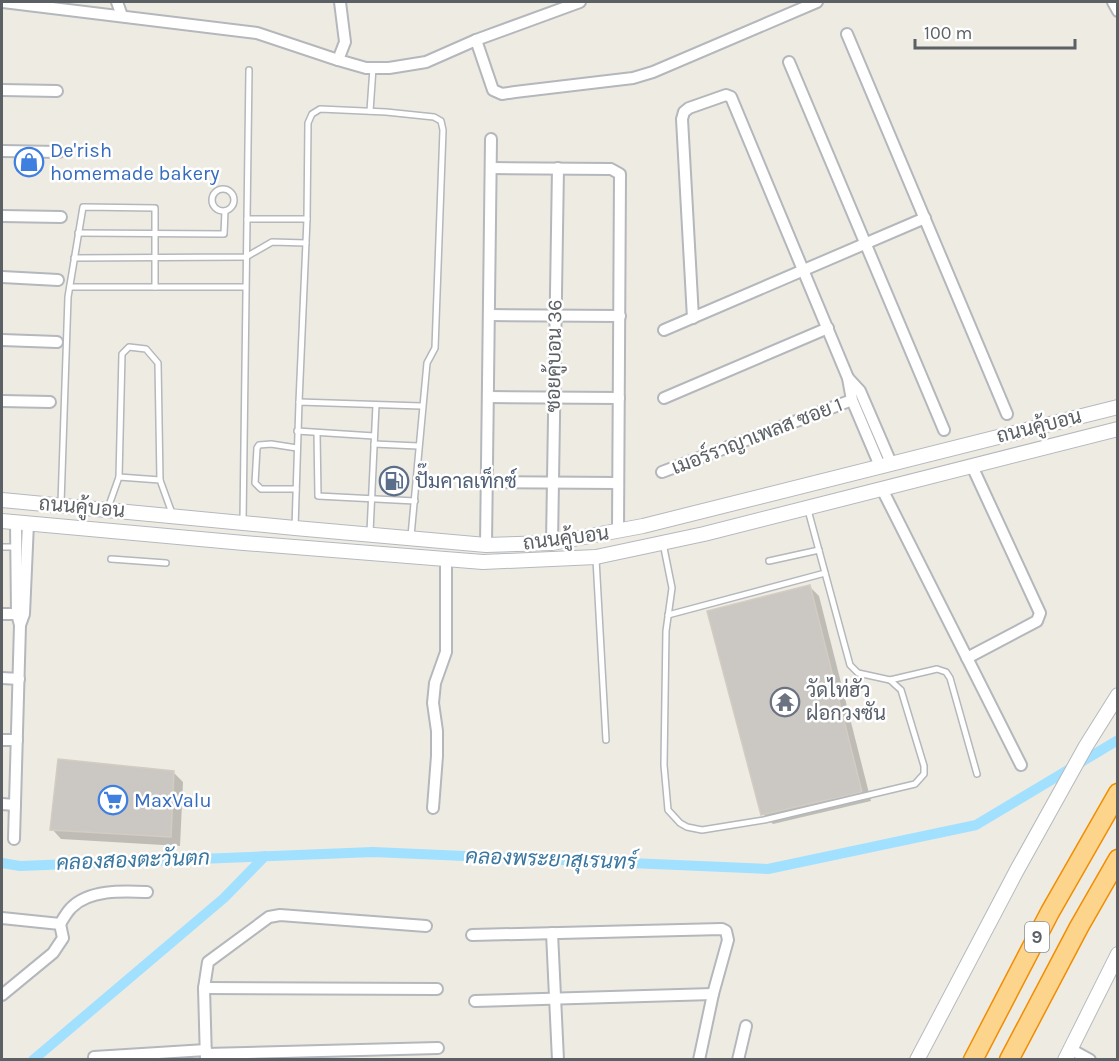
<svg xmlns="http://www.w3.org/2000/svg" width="1119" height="1061" font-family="Karla,Sarabun,sans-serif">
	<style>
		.shadow { fill: #0003 }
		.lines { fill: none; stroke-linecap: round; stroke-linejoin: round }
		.canal { stroke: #a2e0ff; stroke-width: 10 }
		.building { fill: #cbc7c2; stroke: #d3ccc2; stroke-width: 1.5 }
		.service-casing { stroke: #b4b7bb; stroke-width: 8 }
		.minor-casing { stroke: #b4b7bb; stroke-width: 14 }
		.secondary-casing { stroke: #b5b9be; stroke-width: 16 }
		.motorway-casing { stroke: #f18d00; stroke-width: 21 }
		.service { stroke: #fff; stroke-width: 5 }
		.minor { stroke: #fff; stroke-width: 10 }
		.secondary { stroke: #fff; stroke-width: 14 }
		.motorway { stroke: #fdd48b; stroke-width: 18 }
		.labels { text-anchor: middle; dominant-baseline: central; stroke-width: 5; stroke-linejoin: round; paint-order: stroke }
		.shield { fill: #fff; stroke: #8c9092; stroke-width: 1.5 }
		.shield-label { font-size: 18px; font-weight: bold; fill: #5b6064 }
		.shop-label { font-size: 20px; fill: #366cbe; stroke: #fff; text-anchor: start }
		.street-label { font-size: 20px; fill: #5b6064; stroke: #fff }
		.service-label { font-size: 20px; fill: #4e5e75; stroke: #fff; text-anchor: start }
		.worship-label { font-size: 20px; fill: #5b616d; stroke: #fff; text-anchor: start }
		.water-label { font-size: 21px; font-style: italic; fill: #3a77a0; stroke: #fff }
	</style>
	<rect width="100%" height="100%" fill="#eeebe3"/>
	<g class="shadow">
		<path d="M810,587L819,596L871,801L773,824L763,814Z"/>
		<path d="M173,772L183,782L180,846L61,839L52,829Z"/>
	</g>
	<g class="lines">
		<g class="canal">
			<path d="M2,863L20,866L373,852L768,869L976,825L1118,740"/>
			<path d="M33,1060L224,898L265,856"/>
		</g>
	</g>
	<g class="building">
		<path d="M810,585L862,792L761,815L707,611Z"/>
		<path d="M58,759L174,771L171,837L50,830Z"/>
	</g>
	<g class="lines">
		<g class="service-casing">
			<g id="service">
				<path d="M370,111L373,68"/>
				<circle cx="223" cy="200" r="11"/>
				<path d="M247,219L249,70"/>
				<path d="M78,233L224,234L225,211"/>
				<path d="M74,258L246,257L272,242L306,243"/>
				<path d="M70,287H245"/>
				<path d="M299,402L307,219L308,123L312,114L320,109L386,112L434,117L441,121L443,130L435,348L427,363L411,536"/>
				<path d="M297,431L374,436"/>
				<path d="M317,433L318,496L415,501"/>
				<path d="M374,444L418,446"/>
				<path d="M119,477L160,480L173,516"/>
				<path d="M296,489H261L255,483L257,448L259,445L271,444L297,448"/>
				<path d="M61,503L68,297L83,207L155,208V287"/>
				<path d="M108,508L119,477L122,354L129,347L146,349L158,363L160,480"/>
				<path d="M243,521L247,219H307"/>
				<path d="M295,528L299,402L421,406"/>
				<path d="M370,532L376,405"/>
				<path d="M663,543L672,588L666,631L664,765L668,810L680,823L687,827L702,830L764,820L915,784L924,774V766L901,690L890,680L858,673L850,665L808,510"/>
				<path d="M2,547H17"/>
				<path d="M111,559L166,563"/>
				<path d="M596,559L606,740"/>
				<path d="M769,561L819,550"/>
				<path d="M668,615L825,573"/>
				<path d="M890,680L937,669L946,672L950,678L977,774"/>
			</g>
		</g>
		<g class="minor-casing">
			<g id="minor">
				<path d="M3,2L257,33L338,60L366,68H389L426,62L476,40L580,2"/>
				<path d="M117,2L122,16"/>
				<path d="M1113,2L1118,11"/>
				<path d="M847,34L1007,414"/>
				<path d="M476,40L493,90L502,94L515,92L633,78L653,72L817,2"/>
				<path d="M338,60L345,42L340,2"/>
				<path d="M789,62L944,430"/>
				<path d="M2,90L57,91"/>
				<path d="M2,151L59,152"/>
				<path d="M491,168L611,169L620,174L618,531"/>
				<path d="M2,216L61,217"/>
				<path d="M2,277L58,280"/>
				<path d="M489,315L620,316"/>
				<path d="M693,318L682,119L684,112L689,108L726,95L731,97L848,378L852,400L880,466"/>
				<path d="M664,330L925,218"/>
				<path d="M2,340L57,342"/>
				<path d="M848,378L860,391L891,463"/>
				<path d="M488,397L619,398"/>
				<path d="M664,398L828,328"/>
				<path d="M2,401L50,402"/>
				<path d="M662,472L852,400"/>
				<path d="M487,482L618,483"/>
				<path d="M882,489L1021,765"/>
				<path d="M16,522L17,614L20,625"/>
				<path d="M552,543L558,168"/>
				<path d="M486,545L491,139"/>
				<path d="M2,614H22"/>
				<path d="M967,658L1037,621L1040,613L972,466"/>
				<path d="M2,678L19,679"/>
				<path d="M2,740H17"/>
				<path d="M2,804L15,805"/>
				<path d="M433,808L437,756V731L433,703L435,683L446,652V559"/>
				<path d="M14,839L20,625L24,614L28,523"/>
				<path d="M2,918L60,924L63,938L53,953L2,995"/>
				<path d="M60,924C63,919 67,912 71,908C89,889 124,891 147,892"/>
				<path d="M552,933L558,1060"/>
				<path d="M472,935L722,929L726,931L728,940L713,994L699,1060"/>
				<path d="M204,988L437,989"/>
				<path d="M475,1001L713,994"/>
				<path d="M1070,1049L1090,1060"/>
				<path d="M206,1054L438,1048"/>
				<path d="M94,1057L206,1050"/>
				<path d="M206,1060L204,988L208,962L269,917L280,915L426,926"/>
				<path d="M738,1060L746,1026"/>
			</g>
		</g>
		<g class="secondary-casing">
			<g id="secondary">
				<path d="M2,500L295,528L486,545L552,543L643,526L1118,407"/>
				<path d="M2,521L244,543L483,562L596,557L704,534L1118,429"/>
				<path d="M917,1060L1017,870L1086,746L1118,695"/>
				<path d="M1065,1060L1118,954"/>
			</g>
		</g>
		<g class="motorway-casing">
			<g id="motorway">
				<path d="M973,1060L1050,912L1118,793"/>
				<path d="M1009,1060L1079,927L1118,859"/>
			</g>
		</g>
		<use href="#service" class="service"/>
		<use href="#minor" class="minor"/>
		<use href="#secondary" class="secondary"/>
		<use href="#motorway" class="motorway"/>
	</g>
	<defs>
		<g id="shop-ring" transform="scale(1.5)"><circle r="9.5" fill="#fff" stroke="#3f7fe0" stroke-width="1.5"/><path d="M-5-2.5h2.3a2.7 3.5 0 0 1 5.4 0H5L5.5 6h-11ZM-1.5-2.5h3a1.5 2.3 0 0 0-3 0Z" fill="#3f7fe0"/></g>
		<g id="fuel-ring" transform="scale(1.5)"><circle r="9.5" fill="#fff" stroke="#5c6f8a" stroke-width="1.5"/><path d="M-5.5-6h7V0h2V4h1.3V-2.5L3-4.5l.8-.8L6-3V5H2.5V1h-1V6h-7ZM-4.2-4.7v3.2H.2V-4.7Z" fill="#5c6f8a"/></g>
		<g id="temple-ring" transform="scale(1.5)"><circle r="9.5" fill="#fff" stroke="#6b7280" stroke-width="1.5"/><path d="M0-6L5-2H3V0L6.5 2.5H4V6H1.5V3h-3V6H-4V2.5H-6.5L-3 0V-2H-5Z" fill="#6b7280"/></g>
		<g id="supermarket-ring" transform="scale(1.5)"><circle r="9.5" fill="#fff" stroke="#3f7fe0" stroke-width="1.5"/><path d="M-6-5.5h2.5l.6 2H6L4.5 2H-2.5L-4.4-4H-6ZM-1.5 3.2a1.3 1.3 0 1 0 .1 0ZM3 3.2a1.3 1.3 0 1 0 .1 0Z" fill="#3f7fe0"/></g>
	</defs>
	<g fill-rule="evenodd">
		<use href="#shop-ring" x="29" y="162"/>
		<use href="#fuel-ring" x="394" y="481"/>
		<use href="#temple-ring" x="785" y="702"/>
		<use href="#supermarket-ring" x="113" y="800"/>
	</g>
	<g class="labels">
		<rect class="shield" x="1025" y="922" width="24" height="30" rx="4.5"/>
		<g class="shield-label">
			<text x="1037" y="937">9</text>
		</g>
		<g class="shop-label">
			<text x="50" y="150">De'rish<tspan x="50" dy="23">homemade bakery</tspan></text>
			<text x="134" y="800">MaxValu</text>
		</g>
		<g class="street-label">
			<text transform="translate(554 356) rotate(-89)">ซอยคู้บอน 36</text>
			<text transform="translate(1039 426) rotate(-14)">ถนนคู้บอน</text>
			<text transform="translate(757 436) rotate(-21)">เมอร์ราญาเพลส ซอย 1</text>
			<text transform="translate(82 507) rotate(5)">ถนนคู้บอน</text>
			<text transform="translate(566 538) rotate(-7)">ถนนคู้บอน</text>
		</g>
		<g class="service-label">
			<text x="415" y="481">ปั๊มคาลเท็กซ์</text>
		</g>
		<g class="worship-label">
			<text x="806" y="690">วัดไท่ฮัว<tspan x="806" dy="23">ฝอกวงซัน</tspan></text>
		</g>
		<g class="water-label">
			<text transform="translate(551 859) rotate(2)">คลองพระยาสุเรนทร์</text>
			<text transform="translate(133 860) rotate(-2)">คลองสองตะวันตก</text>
		</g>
	</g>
	<rect width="1119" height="1061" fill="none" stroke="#5b6064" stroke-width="6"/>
	<path d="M915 39v9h160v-9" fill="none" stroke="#5b6064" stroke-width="3"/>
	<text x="924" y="39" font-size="18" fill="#5b6064" stroke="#ffffff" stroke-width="4.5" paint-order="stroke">100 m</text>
</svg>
